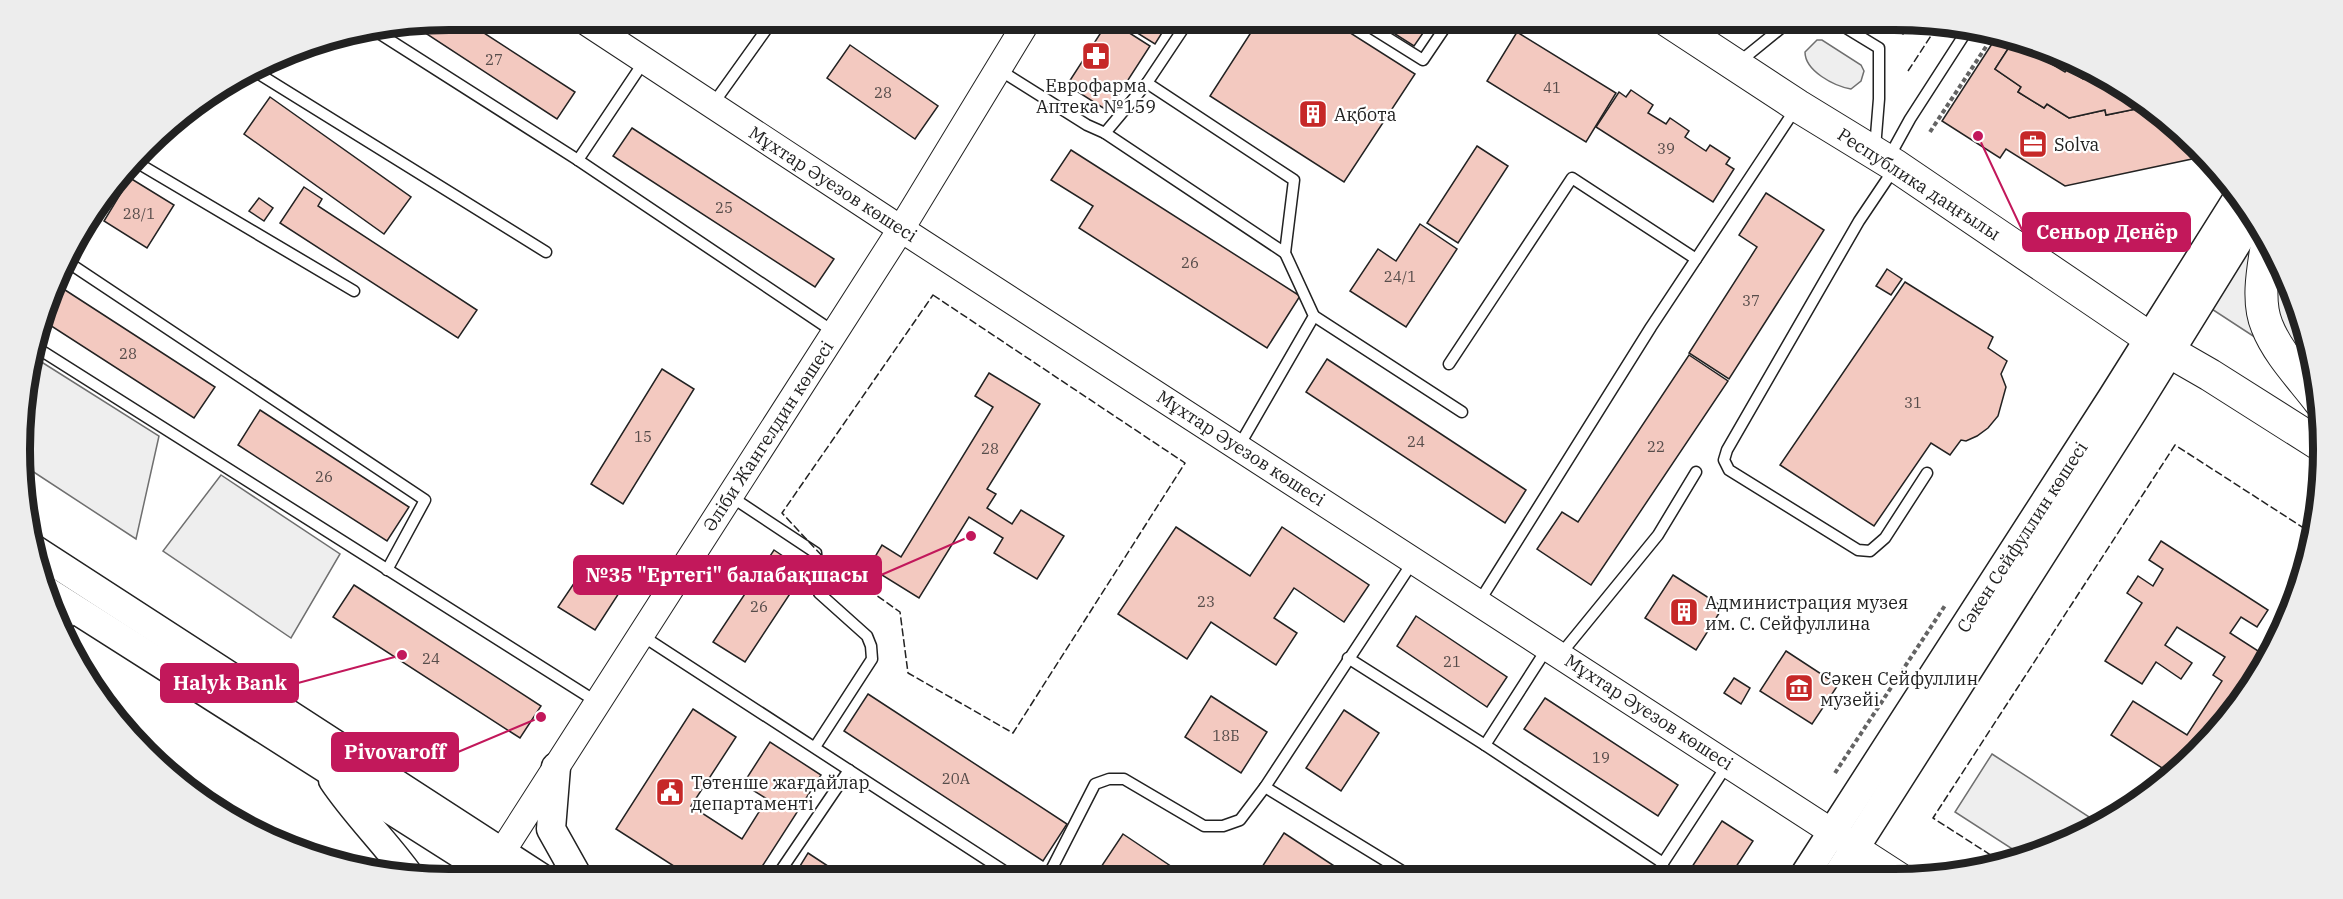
<svg xmlns="http://www.w3.org/2000/svg" width="2343" height="899" font-family="'IBM Plex Serif',serif">
	<style>
		.green { fill: #eee; stroke: #6f6f6f; stroke-width: 1.5 }
		.building { fill: #f3c9c0; stroke: #222; stroke-width: 1.5 }
		.lines { fill: none; stroke-linecap: round; stroke-linejoin: round }
		.service-casing { stroke: #222; stroke-width: 13 }
		.tertiary-casing { stroke: #222; stroke-width: 28 }
		.secondary-casing { stroke: #222; stroke-width: 31 }
		.primary-casing { stroke: #222; stroke-width: 34 }
		.path { stroke: #646464; stroke-width: 4; stroke-dasharray: 4.5 3; stroke-linecap: butt }
		.service { stroke: #fff; stroke-width: 10 }
		.tertiary { stroke: #fff; stroke-width: 26 }
		.secondary { stroke: #fff; stroke-width: 28 }
		.primary { stroke: #fff; stroke-width: 32 }
		.fence { stroke: #222; stroke-width: 1.5; stroke-dasharray: 8 3; stroke-linecap: butt }
		.labels { text-anchor: middle; dominant-baseline: central; stroke-width: 4.5; stroke-linejoin: round; paint-order: stroke }
		.number-label { font-size: 15px; fill: #564c4a }
		.poi-label { font-size: 18px; fill: #222; stroke: #fff; text-anchor: start }
		.street-label { font-size: 18px; fill: #222; stroke: #fff }
		.rim { fill: none; stroke: #222; stroke-width: 8 }
		.leader { fill: none; stroke: #c2185b; stroke-width: 2 }
		.callout-dot { fill: #c2185b; stroke: #fff; stroke-width: 2 }
		.callout { fill: #c2185b; stroke: #c2185b; stroke-width: 2 }
		.callout-label { font-size: 20px; text-anchor: middle; font-weight: bold; fill: #fff }
	</style>
	<rect width="100%" height="100%" fill="#fff"/>
	<g class="green">
		<path d="M1817,40H1822L1861,65L1864,71L1861,81L1851,89C1834,86 1805,71 1805,52Z"/>
		<path d="M2256,221L2266,235L2301,312L2316,377L2201,302Z"/>
		<path d="M32,356L159,436L136,539L26,467L23,393Z"/>
		<path d="M221,475L340,554L291,638L163,551Z"/>
		<path d="M1992,754L2100,824L2083,835L2020,854L1955,812Z"/>
	</g>
	<g class="building">
		<path d="M450,20H464L575,92L557,119L413,25Z"/>
		<path d="M732,20H753L747,29Z"/>
		<path d="M954,20H983L975,33Z"/>
		<path d="M1109,20L1150,46L1108,111L1067,85Z"/>
		<path d="M1130,20H1170L1155,44L1126,26Z"/>
		<path d="M1259,20H1330L1415,74L1344,182L1210,96Z"/>
		<path d="M1373,20H1432L1414,46Z"/>
		<path d="M1880,20H1894L1911,22L1903,34Z"/>
		<path d="M1517,32L1616,93L1586,142L1487,81Z"/>
		<path d="M1999,33L2015,38L1995,69L2021,87L2018,92L2044,108L2047,104L2069,118L2105,110L2106,115L2146,107L2145,102L2156,109L2206,156L2065,186L2006,149L2000,158L1942,121Z"/>
		<path d="M2015,38L2041,53L2038,56L2065,72L2067,69L2083,79L2102,75L2104,79L2107,78L2145,102L2146,107L2106,115L2105,110L2069,118L2047,104L2044,108L2018,92L2021,87L1995,69Z"/>
		<path d="M850,45L938,106L915,139L827,78Z"/>
		<path d="M1631,90L1653,105L1648,113L1666,124L1670,118L1689,131L1685,137L1706,151L1710,145L1730,158L1726,164L1734,169L1713,202L1596,127L1619,92L1626,97Z"/>
		<path d="M270,97L411,197L384,234L244,134Z"/>
		<path d="M632,128L834,259L815,287L613,156Z"/>
		<path d="M1477,146L1508,166L1458,243L1427,223Z"/>
		<path d="M1071,150L1300,296L1267,348L1079,228L1093,206L1051,180Z"/>
		<path d="M130,178L174,205L147,248L104,221Z"/>
		<path d="M304,187L322,199L318,206L477,310L458,338L280,223Z"/>
		<path d="M1766,193L1824,230L1729,379L1689,353L1757,247L1739,235Z"/>
		<path d="M259,198L273,208L264,221L249,211Z"/>
		<path d="M1420,224L1457,249L1406,327L1350,291L1378,249L1396,261Z"/>
		<path d="M1887,269L1902,279L1891,295L1876,286Z"/>
		<path d="M1905,282L1993,337L1988,348L2007,361L2001,374L2006,387L1998,416L1988,428L1977,436L1966,441L1961,440L1950,455L1931,443L1874,526L1780,465Z"/>
		<path d="M62,288L215,387L194,418L42,320Z"/>
		<path d="M1689,355L1728,381L1591,585L1537,549L1562,512L1578,522Z"/>
		<path d="M1327,359L1526,490L1505,523L1306,392Z"/>
		<path d="M662,369L694,389L623,504L591,484Z"/>
		<path d="M989,373L1040,404L987,489L996,494L987,508L1012,524L1021,510L1064,536L1037,579L994,553L1003,538L969,517L919,598L869,567L882,545L901,557L993,407L975,396Z"/>
		<path d="M260,410L409,507L387,541L238,445Z"/>
		<path d="M1176,527L1250,576L1282,527L1369,585L1344,622L1294,588L1274,618L1297,633L1276,665L1211,622L1187,659L1118,614Z"/>
		<path d="M2161,541L2268,610L2257,627L2241,617L2230,633L2266,656L2251,688L2173,775L2111,735L2133,701L2187,735L2222,681L2213,675L2225,657L2177,627L2165,645L2192,663L2181,679L2156,662L2142,684L2105,661L2142,603L2127,593L2138,576L2153,586L2163,569L2149,560Z"/>
		<path d="M774,550L805,571L745,662L713,642Z"/>
		<path d="M583,570L619,593L595,630L558,607Z"/>
		<path d="M1673,575L1723,607L1696,650L1645,618Z"/>
		<path d="M354,585L541,706L520,738L333,617Z"/>
		<path d="M1416,616L1507,677L1487,707L1397,646Z"/>
		<path d="M1786,651L1838,685L1812,724L1760,691Z"/>
		<path d="M1734,678L1750,688L1741,704L1724,693Z"/>
		<path d="M868,694L1067,824L1043,861L844,731Z"/>
		<path d="M1211,696L1267,732L1241,773L1185,737Z"/>
		<path d="M1545,698L1678,785L1658,816L1524,729Z"/>
		<path d="M693,709L736,737L691,806L742,839L767,799L743,784L770,742L821,775L754,879H694L616,829Z"/>
		<path d="M1344,710L1379,733L1341,791L1306,768Z"/>
		<path d="M1722,821L1753,841L1730,876H1686Z"/>
		<path d="M1284,833L1351,877H1277L1262,867Z"/>
		<path d="M1123,834L1181,873L1178,878H1104L1097,873Z"/>
		<path d="M808,853L840,874L837,879H792Z"/>
	</g>
	<g class="lines">
		<g class="service-casing">
			<g id="service">
				<path d="M1359,20L1423,60L1450,20"/>
				<path d="M1833,20L1879,48V99L1875,148"/>
				<path d="M377,32L578,160L834,332"/>
				<path d="M1738,63L1791,20"/>
				<path d="M251,69L546,252"/>
				<path d="M998,69L1087,125L1105,133L1147,83L1294,180L1285,253L1314,316L1239,446"/>
				<path d="M1147,83L1189,20"/>
				<path d="M713,104L773,20"/>
				<path d="M1105,133L1285,253"/>
				<path d="M1888,159L1910,119L1968,29"/>
				<path d="M578,160L645,60"/>
				<path d="M136,162L354,291"/>
				<path d="M1894,169L1859,221L1727,450L1724,460L1729,470L1858,550L1870,551L1885,538L1927,473"/>
				<path d="M66,261L425,500L387,570"/>
				<path d="M60,272L91,217"/>
				<path d="M1314,316L1462,412"/>
				<path d="M34,346L597,702"/>
				<path d="M1449,364L1572,178L1696,259"/>
				<path d="M730,496L816,553L819,593L867,636L871,646L872,659L815,747"/>
				<path d="M1479,602L1651,327L1796,108"/>
				<path d="M62,633L77,611"/>
				<path d="M641,635L1015,878"/>
				<path d="M1560,655L1658,535L1696,472"/>
				<path d="M1348,658L1485,745L1663,863L1655,877"/>
				<path d="M1485,745L1548,647"/>
				<path d="M1265,787L1412,877"/>
				<path d="M1663,863L1727,765"/>
				<path d="M1047,878L1095,784L1109,779H1124L1204,826H1223L1240,820L1265,787L1414,560"/>
				<path d="M775,879L849,770"/>
			</g>
		</g>
		<g class="tertiary-casing">
			<g id="tertiary">
				<path d="M583,20L901,229L1900,876"/>
				<path d="M491,869L901,229L1028,20"/>
			</g>
		</g>
		<g class="secondary-casing">
			<g id="secondary">
				<path d="M32,548L543,879"/>
				<path d="M45,590L500,879"/>
				<path d="M556,767L551,829L579,879"/>
				<path d="M333,780C355,813 384,841 408,874"/>
				<path d="M1804,876L2112,398L2239,196"/>
				<path d="M1837,876L2133,411L2253,217"/>
			</g>
		</g>
		<g class="primary-casing">
			<g id="primary">
				<path d="M1667,20L1798,106L1896,166L2170,352L2210,375L2322,446"/>
				<path d="M2268,238C2264,265 2256,300 2267,326C2278,354 2302,378 2320,402"/>
			</g>
		</g>
		<g class="path">
			<path d="M1930,132L1995,33"/>
			<path d="M1835,773L1946,604"/>
		</g>
		<use href="#service" class="service"/>
		<use href="#tertiary" class="tertiary"/>
		<use href="#secondary" class="secondary"/>
		<use href="#primary" class="primary"/>
		<g class="fence">
			<path d="M1908,71L1938,25"/>
			<path d="M933,295L1185,463L1013,733L908,673L900,612L825,559L782,513Z"/>
			<path d="M2000,861L1933,818L2175,445L2313,534"/>
		</g>
	</g>
	<defs>
		<g id="pharmacy-square" transform="scale(1.5)"><rect x="-9" y="-9" width="18" height="18" rx="4" fill="#c62828" stroke="#fff"/><path d="M-2-6h4v4h4v4h-4v4h-4v-4h-4v-4h4Z" fill="#fff"/></g>
		<g id="building-square" transform="scale(1.5)"><rect x="-9" y="-9" width="18" height="18" rx="4" fill="#c62828" stroke="#fff"/><path d="M-4-6H4V6H1V3H-1V6H-4ZM-2.5-4.3h1.7v1.8h-1.7ZM.8-4.3h1.7v1.8H.8ZM-2.5-1h1.7V.8h-1.7ZM.8-1h1.7V.8H.8Z" fill="#fff"/></g>
		<g id="office-square" transform="scale(1.5)"><rect x="-9" y="-9" width="18" height="18" rx="4" fill="#c62828" stroke="#fff"/><path d="M-6-3h4V-5.5h4V-3h4V5H-6ZM-1-4.5V-3h2v-1.5ZM-6 0V1H6V0Z" fill="#fff"/></g>
		<g id="museum-square" transform="scale(1.5)"><rect x="-9" y="-9" width="18" height="18" rx="4" fill="#c62828" stroke="#fff"/><path d="M0-6L6-3V-2H-6V-3ZM-5-1h2V3h-2ZM-1-1h2V3h-2ZM3-1h2V3H3ZM-6 4H6V6H-6Z" fill="#fff"/></g>
		<g id="civic-square" transform="scale(1.5)"><rect x="-9" y="-9" width="18" height="18" rx="4" fill="#c62828" stroke="#fff"/><path d="M-.6-6.5H3V-4.5H.6V-3L4-1V1h2V6H-6V1h2V-1L-.6-3ZM-1.2 2.5V6h2.4V2.5Z" fill="#fff"/></g>
	</defs>
	<g fill-rule="evenodd">
		<use href="#pharmacy-square" x="1096" y="56"/>
		<use href="#building-square" x="1313" y="114"/>
		<use href="#office-square" x="2033" y="144"/>
		<use href="#building-square" x="1684" y="612"/>
		<use href="#museum-square" x="1799" y="688"/>
		<use href="#civic-square" x="670" y="792"/>
	</g>
	<g class="labels">
		<g class="number-label">
			<text x="494" y="59">27</text>
			<text x="1552" y="87">41</text>
			<text x="883" y="92">28</text>
			<text x="1666" y="148">39</text>
			<text x="724" y="207">25</text>
			<text x="139" y="213">28/1</text>
			<text x="1190" y="262">26</text>
			<text x="1400" y="276">24/1</text>
			<text x="1751" y="300">37</text>
			<text x="128" y="353">28</text>
			<text x="1913" y="402">31</text>
			<text x="643" y="436">15</text>
			<text x="1416" y="441">24</text>
			<text x="1656" y="446">22</text>
			<text x="990" y="448">28</text>
			<text x="324" y="476">26</text>
			<text x="1206" y="601">23</text>
			<text x="759" y="606">26</text>
			<text x="431" y="658">24</text>
			<text x="1452" y="661">21</text>
			<text x="1226" y="735">18Б</text>
			<text x="1601" y="757">19</text>
			<text x="956" y="778">20А</text>
		</g>
		<g class="poi-label">
			<text x="1096" y="85" text-anchor="middle">Еврофарма<tspan x="1096" dy="21">Аптека №159</tspan></text>
			<text x="1334" y="114">Ақбота</text>
			<text x="2054" y="144">Solva</text>
			<text x="1705" y="602">Администрация музея<tspan x="1705" dy="21">им. С. Сейфуллина</tspan></text>
			<text x="1820" y="678">Сәкен Сейфуллин<tspan x="1820" dy="21">музейі</tspan></text>
			<text x="691" y="782">Төтенше жағдайлар<tspan x="691" dy="21">департаменті</tspan></text>
		</g>
		<g class="street-label">
			<text transform="translate(833 184) rotate(33)">Мұхтар Әуезов көшесі</text>
			<text transform="translate(1919 184) rotate(33)">Республика даңғылы</text>
			<text transform="translate(768 436) rotate(-57)">Әліби Жангелдин көшесі</text>
			<text transform="translate(1241 448) rotate(33)">Мұхтар Әуезов көшесі</text>
			<text transform="translate(2022 537) rotate(-57)">Сәкен Сейфуллин көшесі</text>
			<text transform="translate(1649 712) rotate(33)">Мұхтар Әуезов көшесі</text>
		</g>
	</g>
	<path d="M0 0H2343V899H0ZM449 30H1894A419 419 0 0 1 2313 449V450A419 419 0 0 1 1894 869H449A419 419 0 0 1 30 450V449A419 419 0 0 1 449 30Z" fill="#ededed" fill-rule="evenodd"/>
	<path class="rim" d="M449 30H1894A419 419 0 0 1 2313 449V450A419 419 0 0 1 1894 869H449A419 419 0 0 1 30 450V449A419 419 0 0 1 449 30Z"/>
	<path class="leader" d="M1978 136L2023 232M971 536L881 575M402 655L298 683M541 717L458 752"/>
	<g class="callout-dot">
		<circle cx="1978" cy="136" r="6"/>
		<circle cx="971" cy="536" r="6"/>
		<circle cx="402" cy="655" r="6"/>
		<circle cx="541" cy="717" r="6"/>
	</g>
	<g class="callout">
		<rect x="2023" y="213" width="167" height="38" rx="6"/>
		<rect x="574" y="556" width="307" height="38" rx="6"/>
		<rect x="161" y="664" width="137" height="38" rx="6"/>
		<rect x="332" y="733" width="126" height="38" rx="6"/>
	</g>
	<g class="callout-label">
		<text x="2107" y="239">Сеньор Денёр</text>
		<text x="727" y="582">№35 "Ертегі" балабақшасы</text>
		<text x="230" y="690">Halyk Bank</text>
		<text x="395" y="759">Pivovaroff</text>
	</g>
</svg>
